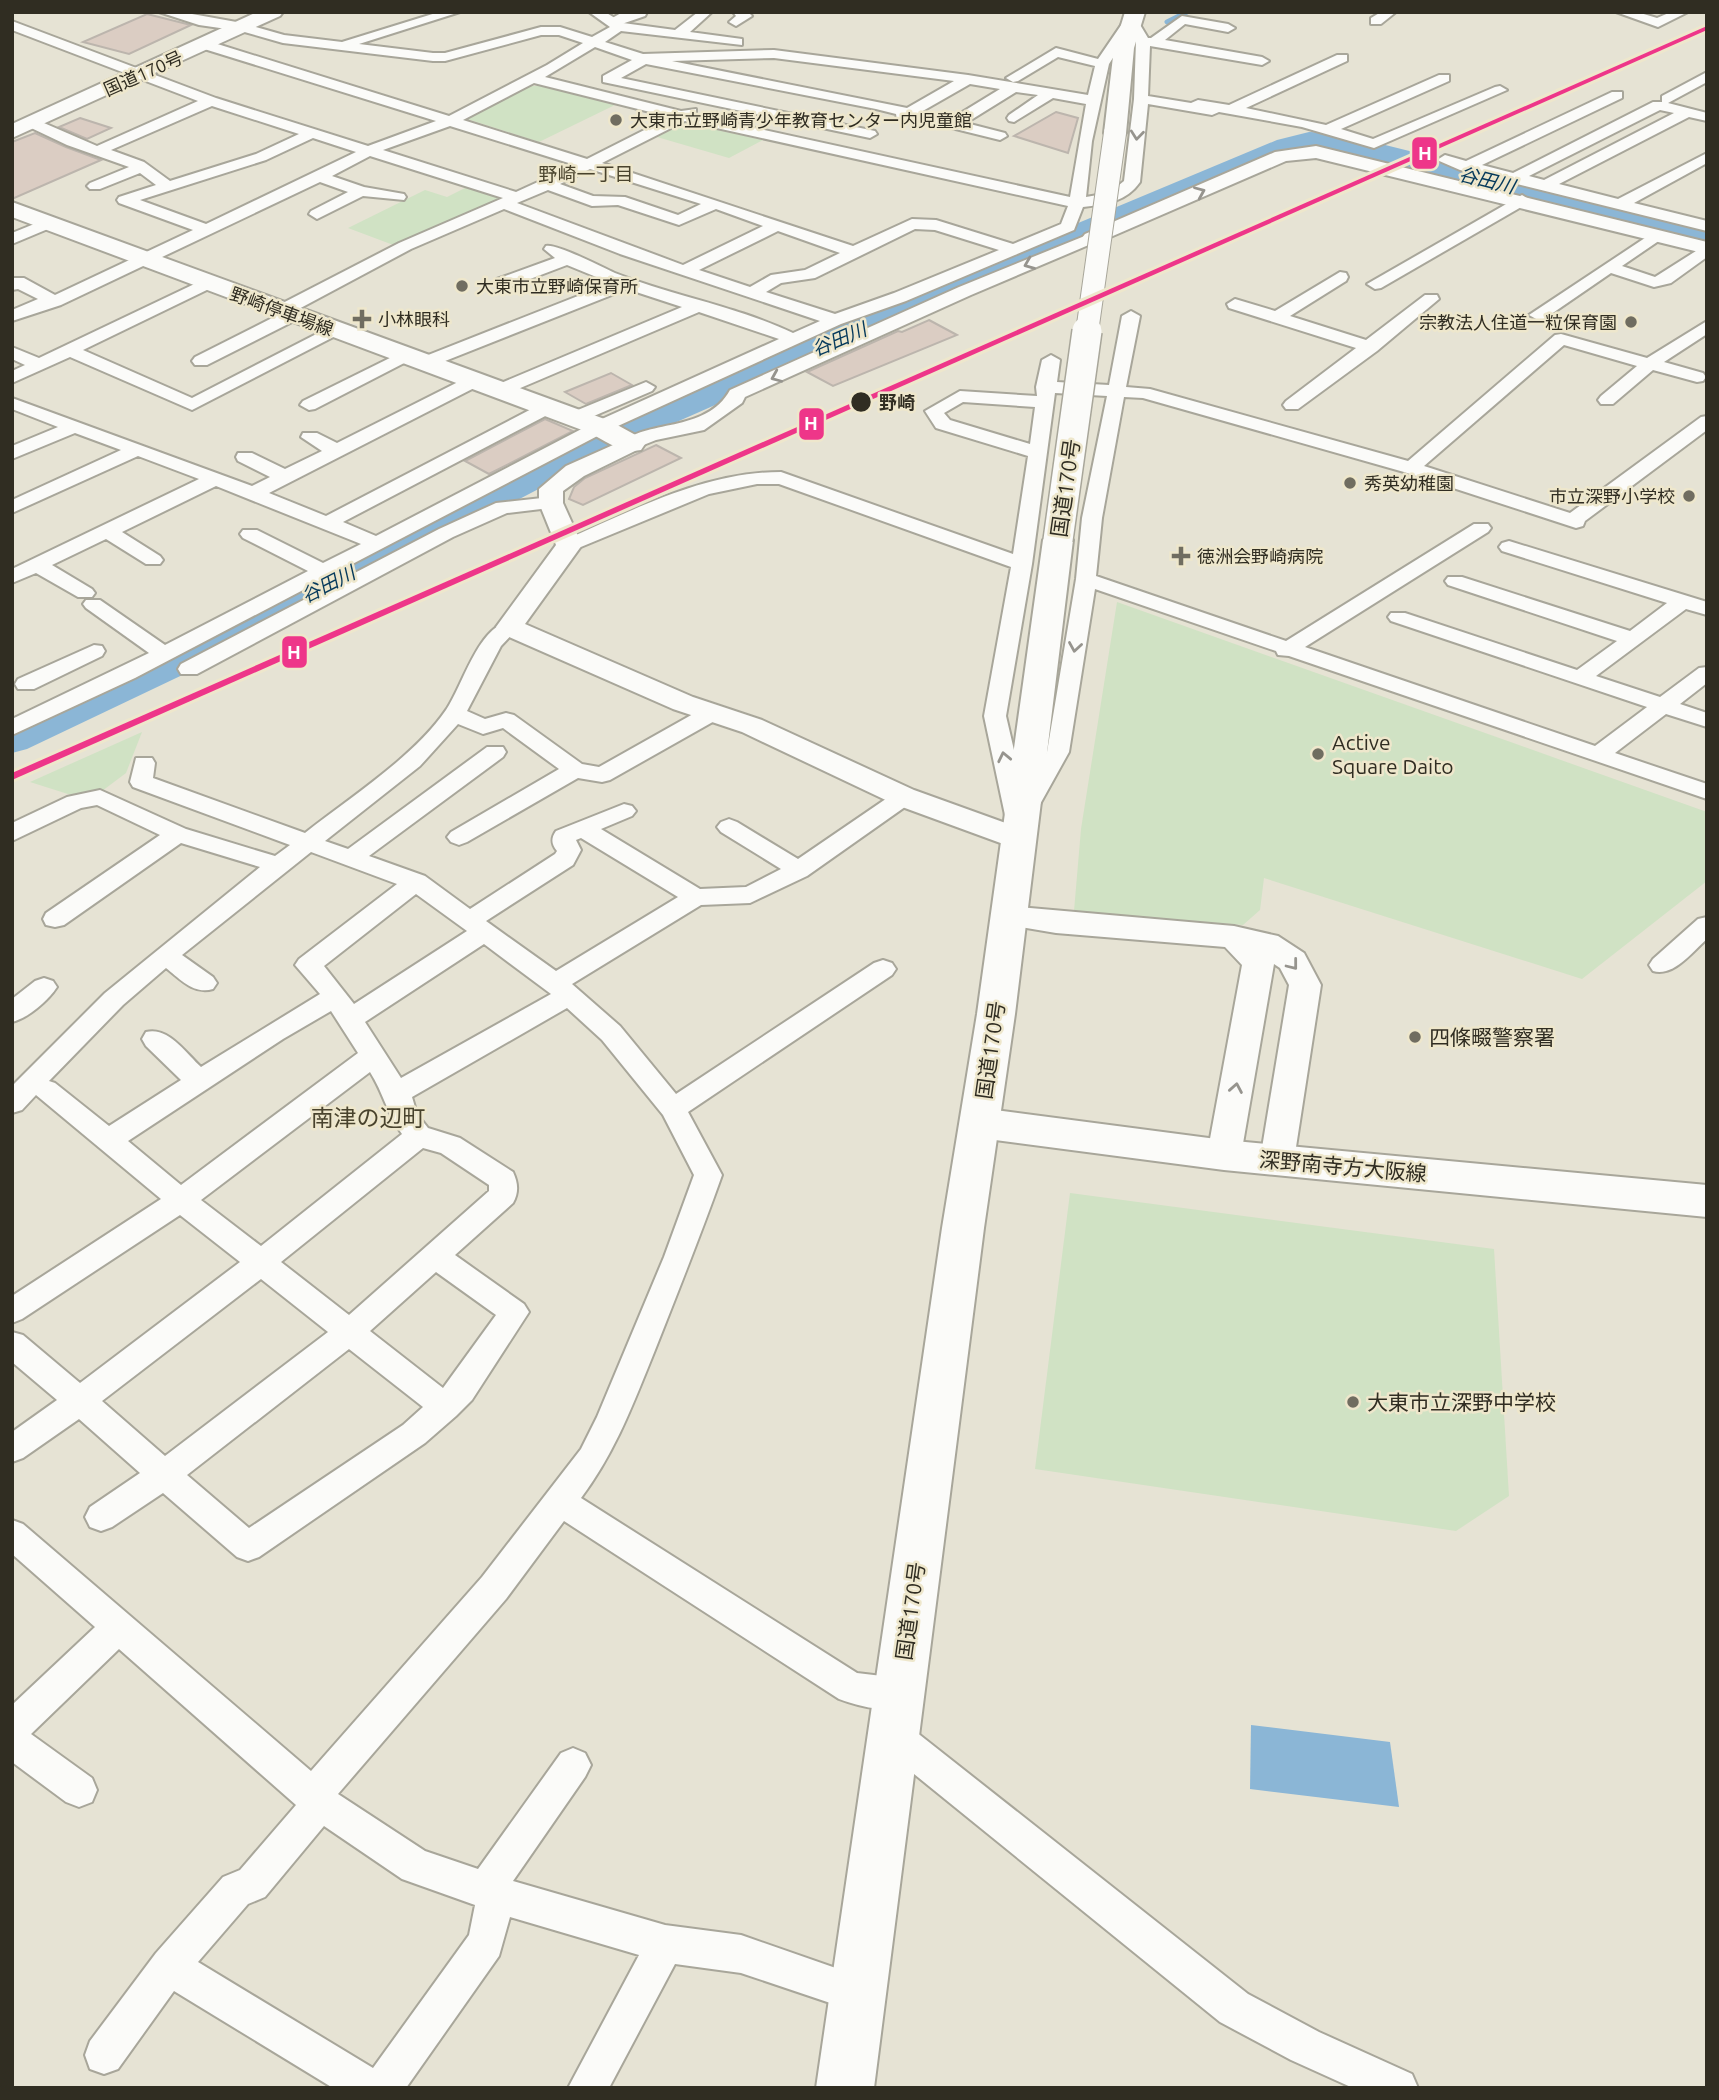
<svg xmlns="http://www.w3.org/2000/svg" width="1719" height="2100" font-family="Ubuntu,'Noto Sans JP',sans-serif">
	<style>
		.green { fill: #d0e2c4 }
		.water { fill: #8bb6d6 }
		.lines { fill: none; stroke-linecap: round; stroke-linejoin: round }
		.stream { stroke: #8bb6d6; stroke-width: 5 }
		.river { fill: #8bb6d6; fill-rule: evenodd }
		.building { fill: #dbcdc3; stroke: #bcb5ad; stroke-width: 2 }
		.minor-casing { stroke: #a8a69a; stroke-width: 4 }
		.tertiary-casing { stroke: #a8a69a; stroke-width: 4 }
		.secondary-casing { stroke: #a8a69a; stroke-width: 4 }
		.trunk-casing { stroke: #a8a69a; stroke-width: 4 }
		.minor { fill: #fbfbf9; fill-rule: evenodd }
		.tertiary { fill: #fbfbf9; fill-rule: evenodd }
		.secondary { fill: #fbfbf9; fill-rule: evenodd }
		.trunk { fill: #fbfbf9; fill-rule: evenodd }
		.trunk-bridge-far1-casing { stroke: #a8a69a; stroke-width: 24; stroke-linecap: butt }
		.trunk-bridge-casing { stroke: #a8a69a; stroke-width: 32; stroke-linecap: butt }
		.trunk-bridge-far1 { stroke: #fbfbf9; stroke-width: 22 }
		.trunk-bridge { stroke: #fbfbf9; stroke-width: 29 }
		.rail-1-casing { stroke: #eee7cc; stroke-width: 6 }
		.rail-1 { fill: #ee3689; fill-rule: evenodd }
		.oneway { stroke: #96948e }
		.poi-dot { fill: #706d60; stroke: #eee7cc; stroke-width: 2.5 }
		.stop-dot { fill: #302d22; stroke: #eee7cc; stroke-width: 2.5 }
		.labels { text-anchor: middle; dominant-baseline: central; stroke-width: 5; stroke-linejoin: round; paint-order: stroke }
		.far-street-label { font-size: 18px; fill: #302d22; stroke: #eee7cc }
		.far-poi-label { font-size: 18px; fill: #302d22; stroke: #eee7cc; text-anchor: start }
		.far-stop-label { font-size: 18px; font-weight: bold; fill: #302d22; stroke: #eee7cc; text-anchor: start }
		.far-neighbourhood-label { font-size: 19px; fill: #49432d; stroke: #eee7cc }
		.far-water-label { font-size: 19px; font-style: italic; fill: #05395b; stroke: #eee7cc }
		.street-label { font-size: 21px; fill: #302d22; stroke: #eee7cc }
		.poi-label { font-size: 21px; fill: #302d22; stroke: #eee7cc; text-anchor: start }
		.neighbourhood-label { font-size: 23px; fill: #49432d; stroke: #eee7cc }
		.line-badge { stroke: #eee7cc; stroke-width: 2.5 }
		.badge-label { font-size: 19px; text-anchor: middle; font-weight: bold; fill: #fff }
	</style>
	<rect width="100%" height="100%" fill="#e6e3d4"/>
	<g class="green">
		<path d="M531,86H540L617,104L539,142L464,118Z"/>
		<path d="M685,123L763,140L729,158L657,137Z"/>
		<path d="M469,186L503,200L396,246L348,228L425,190L447,197Z"/>
		<path d="M1117,602L1707,812V881L1582,979L1264,878L1260,910L1243,925L1074,911L1081,829Z"/>
		<path d="M142,732L126,773L102,791L71,795L30,782Z"/>
		<path d="M1070,1193L1494,1249L1509,1496L1456,1531L1035,1469Z"/>
	</g>
	<path class="water" d="M1251,1725L1390,1742L1399,1807L1250,1789Z"/>
	<g class="lines">
		<path class="stream" d="M1167,22L1187,12"/>
		<path class="river" d="M1309,132L1337,133L1707,225V243L1337,151L1309,150L1296,153L1021,270L613,450L195,669L27,749L12,753V723L165,651L587,434L999,256L1277,140Z"/>
	</g>
	<g class="building">
		<path d="M147,14L191,25L129,54L83,42Z"/>
		<path d="M1056,112L1078,118L1068,153L1014,136Z"/>
		<path d="M80,118L111,128L87,139L59,127Z"/>
		<path d="M35,133L66,147L101,160L12,199V142Z"/>
		<path d="M929,320L957,335L833,386L807,372L898,331L902,332Z"/>
		<path d="M611,373L632,385L586,404L565,392Z"/>
		<path d="M545,419L573,431L489,474L465,461Z"/>
		<path d="M656,445L681,458L583,505L569,499L574,487L585,478Z"/>
	</g>
	<g class="lines">
		<g class="minor-casing">
			<g id="minor">
				<path d="M159,12H181L242,23L284,35L342,42L439,12H460L359,44L433,53H445L541,27H560L592,37L610,27L589,12H605L623,23L675,30L698,12H712L690,32L742,39V45L621,31L605,42L643,54L774,50L968,75L1088,95L1095,66L1058,57L1018,81L1013,82L1006,78L1056,48L1098,59L1126,18H1136L1148,38H1151L1182,16L1228,24L1235,28L1228,32L1185,24L1165,40L1262,57L1269,61L1262,65L1150,46L1148,96L1191,103L1198,100L1229,105L1337,55H1347V61L1246,108L1326,125L1439,75H1449V81L1341,129L1373,139L1495,87L1500,86L1507,90L1374,148L1302,127L1219,112L1212,115L1148,104L1140,182C1126,202 1106,204 1083,207L1074,230L906,301L841,324L607,431L339,571L345,578L439,529L496,503L551,497L561,503L558,507L507,513L453,537L197,674H181L178,669L181,664L336,583L324,579L135,678L12,735V719L149,653L86,608L83,604L86,600H100L165,645L308,571L243,538L240,534L243,530H257L323,563L361,544L216,486L122,532L160,556L163,560L160,564H146L106,539L52,565L92,589L95,593L92,597H78L36,573L12,583V569L199,479L138,456L12,513V500L121,450L75,433L12,459V446L58,427L12,409V398L252,486L270,477L238,461L236,457L238,453H252L285,469L322,451L301,437L303,433H317L337,443L468,377H480L483,381L480,385L269,493L326,516L541,404H553L556,408L553,412L343,522L376,536L593,423L779,339L699,312L506,394H494L491,390L494,386L682,307L627,289L430,367H418L415,363L418,359L611,283L567,265L509,287H497L495,283L497,279L555,258L544,249L546,246C555,243 602,267 615,273C673,296 736,306 793,333L820,321L620,254L504,209L411,249L295,311L301,315L298,319L207,365H195L192,361L195,357L278,315L273,311L275,307L399,243L503,198L370,156L332,176L364,187L404,194L406,197L404,200L363,196L317,219L309,214L311,211L348,192L320,182L61,305L12,321V310L38,299L18,289L12,290V278H24L55,295L193,230L119,203L117,200L119,197L156,185L140,173L100,189H90L87,186L90,183L129,167L67,145L27,126L25,123L27,120H37L97,146L198,101L12,30V21L216,98L368,146L436,121L201,48L199,45L206,41L211,42L449,116L547,65L583,43L559,35H541L445,61H433L283,43L241,31L199,25ZM1130,31L1136,41L1134,99L1124,181L1109,193L1086,197L1092,141L1109,64ZM595,47L632,60L603,76V82L870,138L877,134L875,131L621,78L646,64L876,109L896,114L897,120L911,118L1000,140L1007,136L1005,133L966,123L1016,92L1038,95L1009,115L1007,118L1009,121L1014,122L1053,98L1086,104L1070,197L696,115V109L681,111L545,77ZM774,58L954,81L907,108L672,61ZM534,83L670,117L587,159L463,120ZM970,84L1000,89L951,119L921,112ZM212,106L299,134L256,154L170,181L144,162L111,150ZM685,121L1068,206L1061,224L1013,244L936,220L912,219L853,246L602,163ZM450,126L575,165L516,192L383,150ZM313,138L356,152L206,224L140,200L266,160ZM590,169L698,203L701,204L678,215L625,197L593,196L560,184ZM548,190L592,206L618,205L679,225L716,209L763,226L683,265L517,203ZM915,229L935,230L999,250L894,293L835,314L766,292L781,283L815,278ZM778,231L840,253L805,270L771,275L750,287L699,270Z"/>
				<path d="M733,12H748L752,16L736,26L729,22L736,16Z"/>
				<path d="M1381,12H1396L1381,24H1371V18Z"/>
				<path d="M1616,12H1637L1657,18L1671,12H1688L1658,27Z"/>
				<path d="M1707,72V82L1668,103L1707,113V121L1689,117L1559,184L1618,199L1707,153V163L1634,203L1707,221V231L1460,170L1437,160L1445,155L1466,161L1612,92H1622V98L1482,165L1513,173L1653,102H1662V96ZM1660,110L1674,113L1544,180L1529,176Z"/>
				<path d="M1522,195L1530,200L1528,203L1381,288L1375,289L1367,284Z"/>
				<path d="M49,218L55,220L57,223L55,226L12,244V233Z"/>
				<path d="M1657,230L1665,235L1663,238L1622,266L1655,277L1707,244V257L1671,283L1654,287L1611,273L1544,319L1538,320L1529,315Z"/>
				<path d="M1092,233L1100,238L1098,241L971,295L745,397L742,403L704,430L656,440L631,450L622,444C642,419 706,434 730,390L959,287Z"/>
				<path d="M1340,272L1346,273L1348,277L1346,281L1290,316L1366,340L1425,295H1437L1439,299L1377,351L1298,409H1286L1283,405L1286,401L1356,348L1229,308L1227,304L1235,299L1275,311Z"/>
				<path d="M207,278L215,283L213,287L83,350L192,398L330,327H342L345,331L192,410L70,357L12,383V371L25,365L12,359V347L39,358Z"/>
				<path d="M1131,311L1140,316L1126,387L1150,389L1408,461L1555,335L1561,334L1647,358L1707,321V334L1664,362L1703,373L1706,377L1703,381L1697,382L1653,370L1613,404H1601L1598,400L1601,396L1637,366L1564,345L1424,466L1570,513L1701,417L1707,416V430L1585,521L1583,526L1576,528L1404,472L1143,398L1124,397L1102,518L1096,576L1286,641L1474,524H1488L1491,528L1488,532L1305,647L1595,746L1647,707L1391,621L1388,617L1391,613H1405L1577,670L1617,641L1448,585L1445,581L1448,577H1462L1630,631L1667,603L1502,551L1499,547L1502,543L1509,541L1707,602V615L1686,609L1596,676L1660,697L1699,668L1707,667V683L1680,704L1707,713V727L1666,714L1615,753L1707,784V799L1289,656L1278,655L1276,651L1095,589L1069,752L1034,815L1017,822L1009,820L1005,815L984,716L1011,567L779,484H757L709,494L576,549H562L559,545L562,541C632,511 703,472 781,472L1013,554L1028,456L936,428L925,411L960,391L1037,396L1036,387L1042,360L1051,355L1060,360L1057,382L1109,385L1122,316ZM1055,393L1107,396L1082,518L1076,579L1047,752L1024,793L1006,716L1032,564ZM963,402L1035,407L1030,444L950,420L944,413Z"/>
				<path d="M404,351L410,352L413,356L410,360L315,409L309,410L300,405L303,401Z"/>
				<path d="M646,382L655,387L652,391L580,422H568L565,418L568,414Z"/>
				<path d="M509,621L516,623L519,627L501,646L467,711L485,719L506,713L514,715L582,764L599,767L702,709H718L721,714L718,719L610,780L602,782L578,778L467,842L459,845L451,842L447,837L451,832L559,769L503,728L483,734L458,724L420,766L325,841L348,849L487,747H503L506,752L503,757L369,856L425,876L470,909L555,854L557,851C551,844 551,838 556,831L624,804L632,806L636,811L632,816L601,829L700,889L746,887L781,869L721,832L717,827L721,822L729,819L737,822L798,859L896,792L904,790L912,792L916,797L912,802L807,876L750,903L701,905L572,984L620,1026L676,1094L874,963L883,960L892,963L896,969L892,975L688,1112L722,1175C701,1234 678,1292 655,1350C634,1402 615,1453 581,1498L857,1673L899,1678L911,1683L916,1694L911,1705C890,1714 860,1707 839,1699L564,1521L506,1599L338,1794L425,1851L478,1869L561,1753L573,1748L585,1753L591,1765L585,1777L513,1881L665,1925L741,1935L870,1980L876,1993L870,2006L857,2012L741,1973L675,1964L609,2088H568L639,1955L510,1917L499,1956L406,2088H333L174,1991L118,2069L104,2074L90,2069L85,2055L90,2041L156,1953L223,1877L240,1870L296,1805L119,1649L31,1734L92,1778L97,1790L92,1802L79,1807L66,1802L12,1762V1705L95,1627L12,1554V1520L23,1524L311,1771L482,1577L581,1449L597,1417L664,1257L694,1175L663,1115L602,1040L567,1008L412,1097L417,1114L428,1128L460,1138L513,1172C518,1183 519,1192 513,1203L455,1255L524,1304L529,1312L472,1400L456,1416L425,1443L259,1557L248,1561L237,1557L163,1493L112,1527L101,1531L90,1527L85,1517L90,1507L140,1473L79,1419L23,1458L12,1462V1432L57,1400L12,1362V1332L23,1335L80,1383L240,1262L180,1215L22,1319L12,1323V1296L161,1199L36,1095L22,1110L12,1113V1086L105,993L260,867L181,843L64,925L55,927L46,925L43,919L46,913L160,835L97,805L81,808L12,841V823L67,797L100,790L186,829L275,856L290,845L133,787L130,782L136,758H152L155,763L153,778L305,833C349,798 414,757 446,710C463,685 477,629 509,621ZM581,838L678,897L556,971L486,921L573,865L581,850L576,840ZM311,852L397,884L299,959L295,965L320,994L201,1067C186,1053 168,1026 146,1032L142,1039L146,1046L181,1080L109,1126L55,1083L49,1081L123,1005L166,968C180,979 194,995 213,989L217,983L213,977L182,955ZM416,894L467,931L354,1004L324,966ZM484,944L551,994L401,1078L365,1022ZM331,1011L358,1053L181,1185L128,1141L283,1039ZM370,1072C383,1092 388,1116 402,1134L261,1246L201,1200ZM423,1148L441,1153L489,1185V1191L349,1315L281,1262ZM436,1272L496,1315L443,1388L370,1331ZM261,1279L328,1332L165,1456L102,1401ZM349,1349L423,1407L403,1425L249,1528L187,1475ZM324,1826L402,1879L475,1905L469,1935L373,2068L198,1962L248,1904L265,1897Z"/>
				<path d="M94,645L102,646L105,651L102,656L34,689H18L15,684L18,679Z"/>
				<path d="M1707,917V939C1692,952 1674,977 1653,971L1649,965L1653,959L1698,919Z"/>
				<path d="M44,978L53,981L57,987C48,1001 28,1018 12,1022V999L35,981Z"/>
				<path d="M894,1719L906,1724L1248,1994L1319,2032L1412,2074L1418,2088H1353L1291,2060L1220,2022L882,1748L877,1736L882,1724Z"/>
			</g>
		</g>
		<g class="tertiary-casing">
			<g id="tertiary">
				<path d="M623,12H647L645,16L613,27L605,22Z"/>
				<path d="M1316,146L1707,242V254L1316,158L1286,161L1099,242H1085L1082,238L1085,234L1275,152Z"/>
				<path d="M631,437L639,439L643,444L639,449L584,476L563,491V503L582,545L525,624L693,697L762,720L914,790L1028,831L1032,838L1028,845L1017,848L1006,845L894,804L742,732L673,709L500,633L496,627L556,545L539,503V489L566,466Z"/>
				<path d="M1008,906L1234,926L1278,936L1304,953L1321,985L1294,1160L1289,1169L1277,1173L1265,1169L1260,1160L1289,985L1280,968L1274,964L1241,1155L1236,1164L1224,1168L1212,1164L1207,1155L1242,965L1225,947L1056,933L997,923L992,916L997,909Z"/>
			</g>
		</g>
		<g class="secondary-casing">
			<g id="secondary">
				<path d="M12,202L610,421L641,438L645,444L641,450C622,454 607,442 590,433L12,217Z"/>
				<path d="M980,1108L1224,1140L1707,1185V1217L1224,1170L980,1138L966,1133L960,1123L966,1113Z"/>
			</g>
		</g>
		<g class="trunk-casing">
			<g id="trunk">
				<path d="M257,12H283L280,16L12,138V124Z"/>
				<path d="M1125,12H1145L1134,48L1126,133L1123,138H1107L1104,133L1114,48Z"/>
				<path d="M1058,531L1068,534L1073,540L1015,1014L984,1228L874,2088H816L942,1228L977,1014L1043,540L1048,534Z"/>
			</g>
		</g>
		<use href="#minor" class="minor"/>
		<use href="#tertiary" class="tertiary"/>
		<use href="#secondary" class="secondary"/>
		<use href="#trunk" class="trunk"/>
		<g class="trunk-bridge-far1-casing">
			<path id="trunk-bridge-far1" d="M1087,332L1115,133"/>
		</g>
		<g class="trunk-bridge-casing">
			<path id="trunk-bridge" d="M1058,540L1087,331"/>
		</g>
		<use href="#trunk-bridge-far1" class="trunk-bridge-far1"/>
		<use href="#trunk-bridge" class="trunk-bridge"/>
		<g class="rail-1-casing">
			<path id="rail-1" d="M1707,26V30L12,780V773Z"/>
		</g>
		<use href="#rail-1" class="rail-1"/>
	</g>
	<defs><path id="oneway-chevron" d="M-2-3.5L2.5 0L-2 3.5" fill="none" stroke-width="1.6" stroke-linecap="round" stroke-linejoin="round" transform="scale(1.75)"/></defs>
	<g class="oneway">
		<use href="#oneway-chevron" transform="translate(1137 135) rotate(96)"/>
		<use href="#oneway-chevron" transform="translate(1200 192) rotate(-23)"/>
		<use href="#oneway-chevron" transform="translate(1029 264) rotate(158)"/>
		<use href="#oneway-chevron" transform="translate(776 377) rotate(157)"/>
		<use href="#oneway-chevron" transform="translate(1075 647) rotate(99)"/>
		<use href="#oneway-chevron" transform="translate(1004 757) rotate(-102)"/>
		<use href="#oneway-chevron" transform="translate(1293 965) rotate(52)"/>
		<use href="#oneway-chevron" transform="translate(1236 1088) rotate(-80)"/>
	</g>
	<g class="poi-dot">
		<circle cx="616" cy="120" r="7"/>
		<circle cx="462" cy="286" r="7"/>
		<path d="M358.5 308.5h7v7h7v7h-7v7h-7v-7h-7v-7h7z"/>
		<circle cx="1631" cy="322" r="7"/>
		<circle cx="1350" cy="483" r="7"/>
		<circle cx="1689" cy="496" r="7"/>
		<path d="M1177.5 545.5h7v7h7v7h-7v7h-7v-7h-7v-7h7z"/>
		<circle cx="1318" cy="754" r="7"/>
		<circle cx="1415" cy="1037" r="7"/>
		<circle cx="1353" cy="1402" r="7"/>
	</g>
	<circle class="stop-dot" cx="861" cy="402" r="11"/>
	<g class="labels">
		<g class="far-street-label">
			<text transform="translate(143 73) rotate(-24)">国道170号</text>
			<text transform="translate(282 311) rotate(20)">野崎停車場線</text>
		</g>
		<g class="far-poi-label">
			<text x="630" y="120">大東市立野崎青少年教育センター内児童館</text>
			<text x="476" y="286">大東市立野崎保育所</text>
			<text x="378" y="319">小林眼科</text>
			<text x="1617" y="322" text-anchor="end">宗教法人住道一粒保育園</text>
			<text x="1364" y="483">秀英幼稚園</text>
			<text x="1675" y="496" text-anchor="end">市立深野小学校</text>
			<text x="1197" y="556">徳洲会野崎病院</text>
		</g>
		<g class="far-stop-label">
			<text x="879" y="402">野崎</text>
		</g>
		<g class="far-neighbourhood-label">
			<text x="586" y="174">野崎一丁目</text>
		</g>
		<g class="far-water-label">
			<text transform="translate(1487 180) rotate(14)">谷田川</text>
			<text transform="translate(839 339) rotate(-23)">谷田川</text>
			<text transform="translate(328 584) rotate(-27)">谷田川</text>
		</g>
		<g class="street-label">
			<text transform="translate(1065 488) rotate(-82)">国道170号</text>
			<text transform="translate(990 1050) rotate(-82)">国道170号</text>
			<text transform="translate(1343 1166) rotate(5)">深野南寺方大阪線</text>
			<text transform="translate(910 1611) rotate(-82)">国道170号</text>
		</g>
		<g class="poi-label">
			<text x="1332" y="742">Active<tspan x="1332" dy="24">Square Daito</tspan></text>
			<text x="1429" y="1037">四條畷警察署</text>
			<text x="1367" y="1402">大東市立深野中学校</text>
		</g>
		<g class="neighbourhood-label">
			<text x="368" y="1117">南津の辺町</text>
		</g>
	</g>
	<g class="line-badge">
		<rect x="1411" y="136" width="27" height="34" rx="7" fill="#ee3689"/>
		<rect x="798" y="407" width="27" height="34" rx="7" fill="#ee3689"/>
		<rect x="281" y="635" width="27" height="34" rx="7" fill="#ee3689"/>
	</g>
	<g class="badge-label">
		<text x="1425" y="160">H</text>
		<text x="811" y="430">H</text>
		<text x="294" y="659">H</text>
	</g>
	<rect width="1719" height="2100" fill="none" stroke="#302d22" stroke-width="28"/>
</svg>
